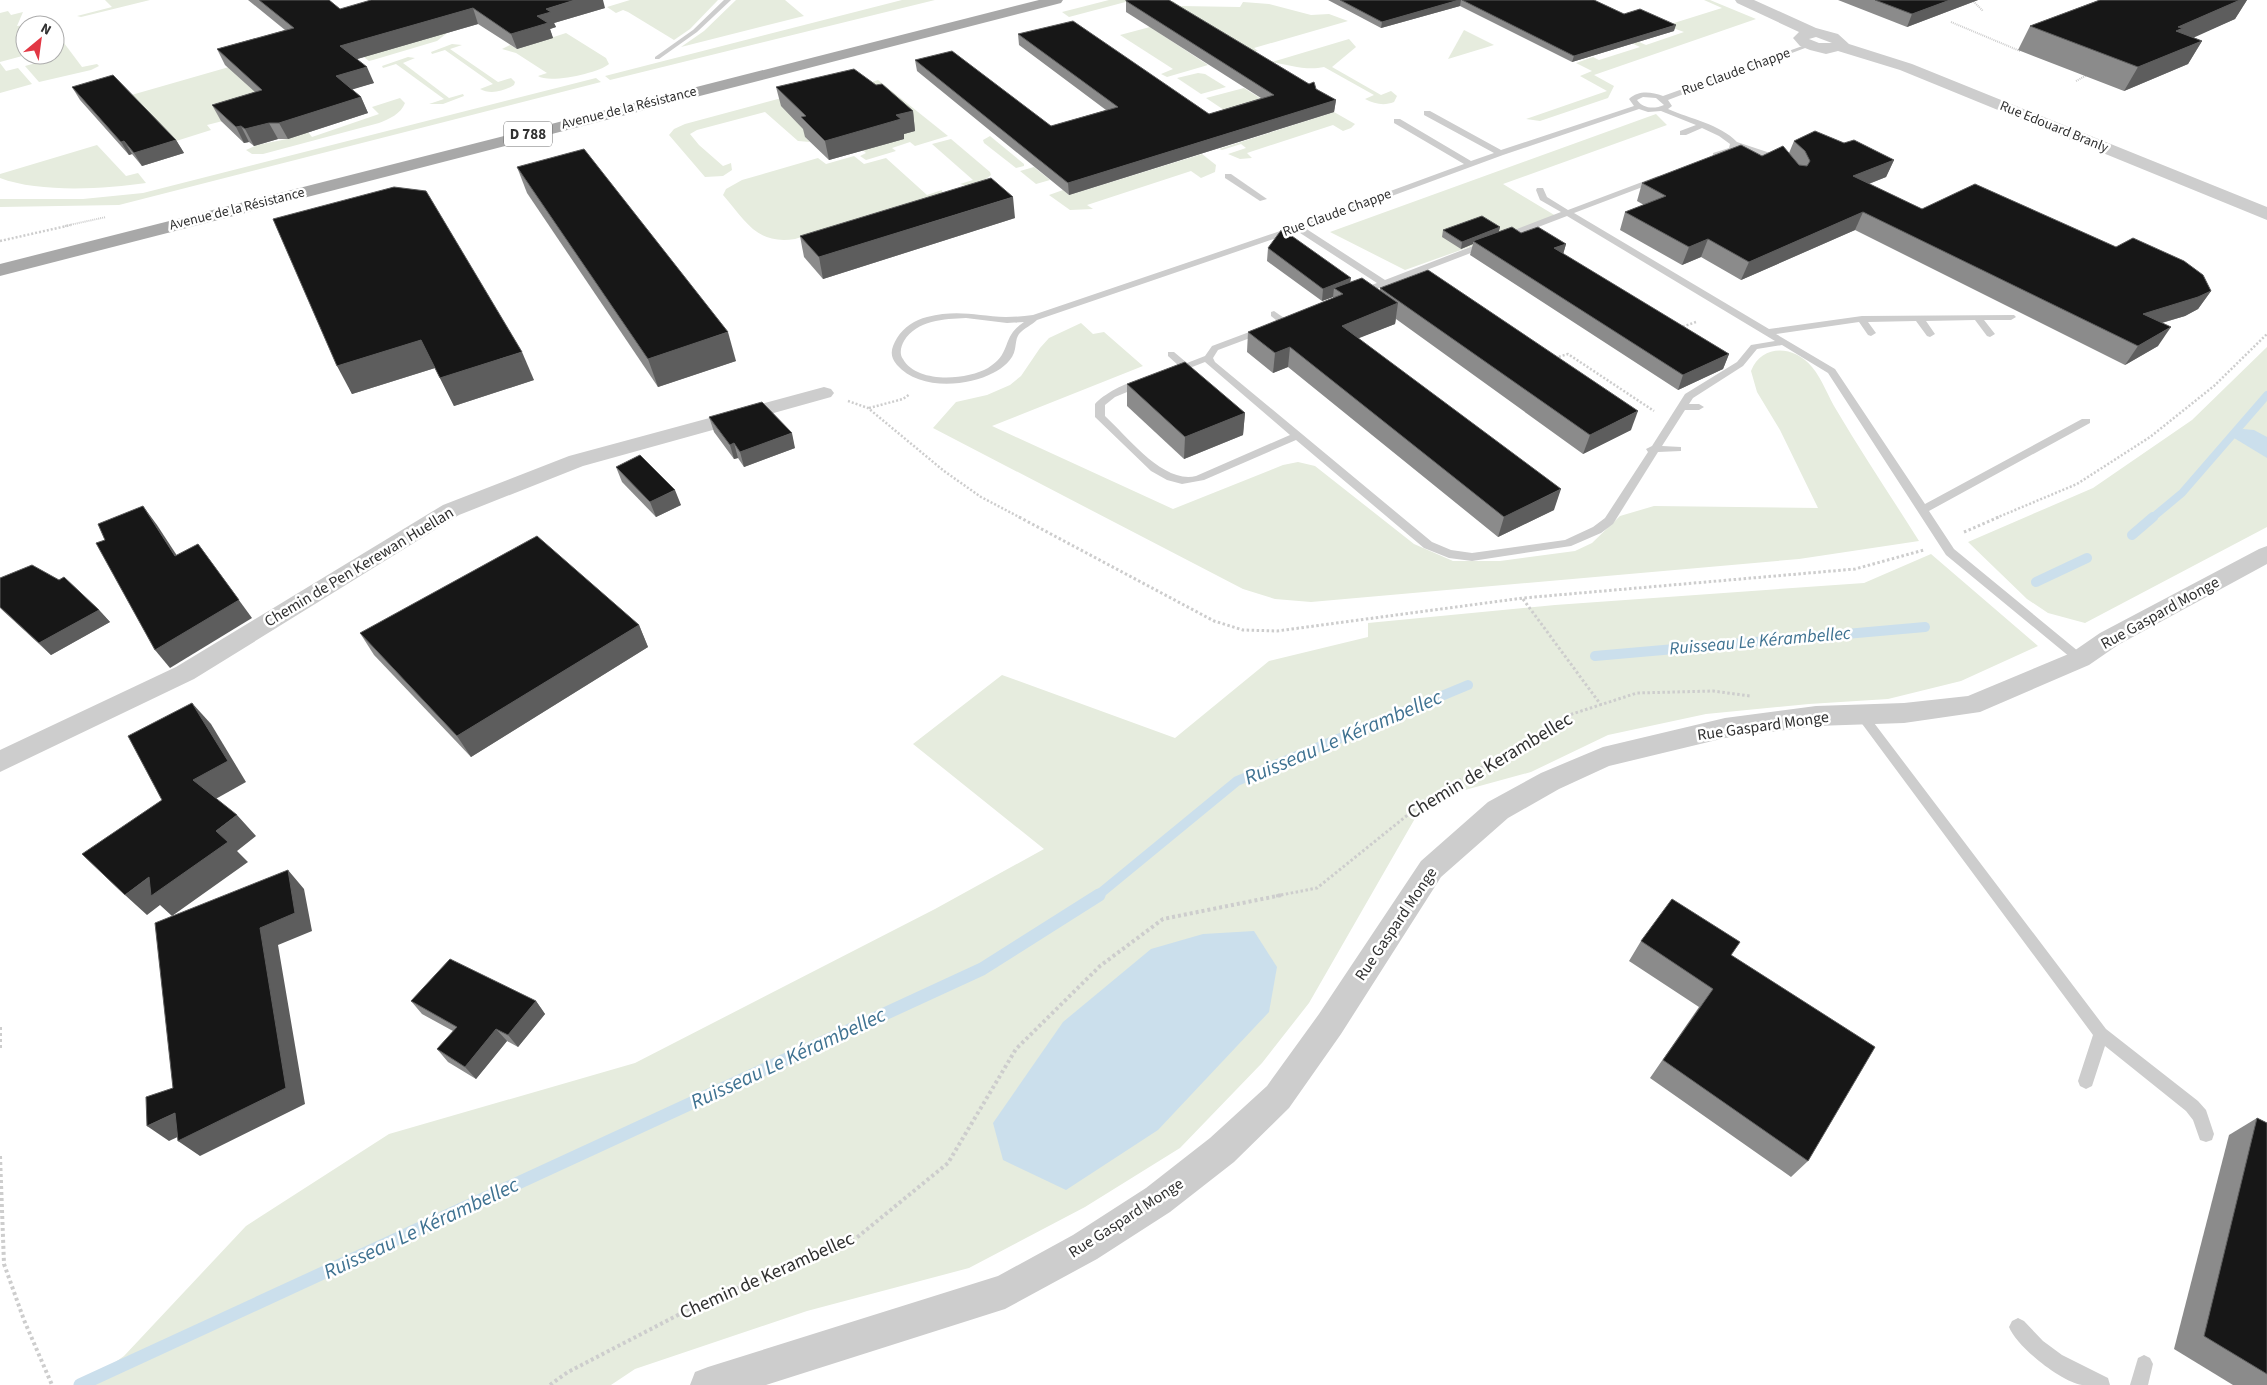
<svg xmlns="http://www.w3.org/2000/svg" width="2267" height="1385" font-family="'Source Sans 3',sans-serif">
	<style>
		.green { fill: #e6ecde }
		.water { fill: #cbdfec }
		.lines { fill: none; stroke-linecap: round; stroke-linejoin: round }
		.stream-far2 { stroke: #cbdfec; stroke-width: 8 }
		.stream-far1 { stroke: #cbdfec; stroke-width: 10 }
		.stream { stroke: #cbdfec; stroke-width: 13 }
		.path-far3 { stroke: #cdcdcd; stroke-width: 2; stroke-dasharray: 1 1; stroke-linecap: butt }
		.path-far2 { stroke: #cdcdcd; stroke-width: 2.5; stroke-dasharray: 2 2; stroke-linecap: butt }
		.path-far1 { stroke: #cdcdcd; stroke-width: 3; stroke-dasharray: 2.5 2.5; stroke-linecap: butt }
		.path { stroke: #cdcdcd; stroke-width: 4; stroke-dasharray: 3 3; stroke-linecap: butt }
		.service { fill: #cdcdcd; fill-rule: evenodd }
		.minor { fill: #cdcdcd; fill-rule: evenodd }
		.tertiary { fill: #cdcdcd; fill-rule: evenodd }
		.primary { fill: #a8a8a8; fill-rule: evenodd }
		.wall { fill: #8b8b8b }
		.shaded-wall { fill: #5d5d5d }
		.building { fill: #171717; stroke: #5d5d5d }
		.labels { text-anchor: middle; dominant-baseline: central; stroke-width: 5; stroke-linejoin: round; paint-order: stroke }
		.far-street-label { font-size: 14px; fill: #303030; stroke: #fff }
		.shield { fill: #fff; stroke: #6e6e6e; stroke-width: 1 }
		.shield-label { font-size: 15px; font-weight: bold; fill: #303030 }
		.street-label { font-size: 16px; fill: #303030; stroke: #fff }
		.water-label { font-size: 18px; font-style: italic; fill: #3f7291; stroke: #fff }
		.near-street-label { font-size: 19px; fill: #303030; stroke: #fff }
		.near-water-label { font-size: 21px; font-style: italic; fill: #3f7291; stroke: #fff }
	</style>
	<rect width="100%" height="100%" fill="#fff"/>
	<g class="green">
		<path d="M105,0H150L81,17L77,16L112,7Z"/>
		<path d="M630,0H718L690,29L674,40L628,12L623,10L616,13L607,7Z"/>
		<path d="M736,0H785L804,16L681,47L704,31Z"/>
		<path d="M902,0H935L610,80L605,76Z"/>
		<path d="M1109,0H1133L1069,17L1062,12Z"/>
		<path d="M1704,0H1710L1756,19L1594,75L1614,86L1608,98L1540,121L1526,119L1607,91L1580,76L1592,71L1576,63L1593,57L1599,60L1640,47L1608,32L1609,29L1646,45L1684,32L1670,27L1674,23L1722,8Z"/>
		<path d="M1166,1H1173L1180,6L1240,7L1243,2L1269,4L1311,15L1329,14L1348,21L1254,48L1258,51L1241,55Z"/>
		<path d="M8,11L11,15L23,12L17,26L25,25L26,55L0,62V13Z"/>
		<path d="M437,27L447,33L437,41L373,60L369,61L352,48L375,37L393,48L425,39Z"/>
		<path d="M1150,27L1208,65L1167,77L1161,74L1173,69L1120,35Z"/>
		<path d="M1464,30L1494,45L1448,59Z"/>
		<path d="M55,31L82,67L97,64L99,66L91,70L39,82L25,66L36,63L30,55H55Z"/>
		<path d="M566,33L606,58L609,64C599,73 549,84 538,76L547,73L516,53L502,49L510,45L517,49Z"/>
		<path d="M1349,39L1356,47L1332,67L1381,95L1391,91L1397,96L1394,102C1384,106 1375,104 1365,99L1374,95L1324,67C1307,71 1289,65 1272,62Z"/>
		<path d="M452,44L462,45L450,49L498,82L511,78L515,82L514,85C505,91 490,95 480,89L493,84L445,50L432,54L431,52Z"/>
		<path d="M264,57L273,108L207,125L211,130L173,142L128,96Z"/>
		<path d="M408,57L415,58L403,63L449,98L463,94L464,96L443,104H429L444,99L396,64L383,68L382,66Z"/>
		<path d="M0,63L6,71L18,68L32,84L0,93Z"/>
		<path d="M1198,73L1205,74L1226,87L1201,94L1177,78Z"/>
		<path d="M596,78L601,82L119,205L0,207V199H83L143,193Z"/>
		<path d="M878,80L948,136L915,146L910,142L892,148L896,151L866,160L860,156L866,153L858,146L872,82Z"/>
		<path d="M1244,88L1273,106L1224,110L1206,98Z"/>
		<path d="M804,92L810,135L805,137L810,142L798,141L765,112L697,130L690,134L699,145L723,166L731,163L732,170L723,176L705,177L669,135L674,129L685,124Z"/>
		<path d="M400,98L405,103C401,114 389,119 379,123L263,154H252L246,150L257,145L287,139L308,132L312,137L379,114L372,107Z"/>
		<path d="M1334,112L1355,124L1351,128L1343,131L1333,125L1247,153L1252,158L1240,159L1228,154L1246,148L1241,144L1222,150L1219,149Z"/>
		<path d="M1656,114L1667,125L1503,184L1556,216L1405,270L1330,232Z"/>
		<path d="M990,136L1024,164V166L1016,168L984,143L983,140Z"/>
		<path d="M951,139L990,172L991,175C983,182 970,188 960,184L973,180L932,144Z"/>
		<path d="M97,145L126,176L138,173L146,183C105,189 39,193 0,178V174Z"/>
		<path d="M1202,154L1216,165L1215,172L1201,178L1191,171L1087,205L1093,209L1070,210L1049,195L1063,190L1069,195Z"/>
		<path d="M854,156L864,164L886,158L927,195L942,190V193L795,239C756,245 746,221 723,195L726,189L742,180L818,158L826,164Z"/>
		<path d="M1034,167L1050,180L1036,184L1020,171Z"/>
		<path d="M1081,323L1093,334L1104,332L1143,366L992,426L1173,509L1283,465L1298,462L1315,466L1414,544L1453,561H1500L1575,551L1592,543L1620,516L1654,506L1818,508L1780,430L1757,392L1751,371C1762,343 1795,346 1812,367C1823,380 1828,397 1837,411C1863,455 1892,498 1919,541L1799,559L1311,602L1275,599L1243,589L933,428L956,402L987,395L1010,385L1021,376L1040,348L1049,338Z"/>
		<path d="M2267,347V527L2085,623L2048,613L2027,599L1968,542L2093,488L2192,420Z"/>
		<path d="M1931,554L2038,646L1961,681L1888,699L1809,704L1706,714L1608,735L1531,772L1425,801L1309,1003L1262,1063L1180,1148L1085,1207L969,1268L807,1311L635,1369L611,1385H83L124,1356L246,1226L389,1134L635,1063L935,909L1044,849L913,744L1002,675L1175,738L1269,661L1368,637V623L1555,605L1864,583Z"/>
	</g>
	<g class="water">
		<path d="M2243,429L2254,430L2267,437V458L2234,438L2233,432Z"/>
		<path d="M1254,931L1277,967L1269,1012L1158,1130L1066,1190L1003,1160L993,1123L1063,1022L1151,949L1203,934Z"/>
	</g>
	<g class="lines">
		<path class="stream-far2" d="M2152,518L2182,493L2267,395"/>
		<g class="stream-far1">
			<path d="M2132,535L2153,517"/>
			<path d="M2036,582L2087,558"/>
			<path d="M1595,656L1925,627"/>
			<path d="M1097,896L1237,781L1468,685"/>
		</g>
		<path class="stream" d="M80,1385L982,969L1099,895"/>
		<g class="path-far3">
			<path d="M1972,0L1983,11"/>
			<path d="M1951,22L2020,51"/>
			<path d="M2076,81L2087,75L2085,74"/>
			<path d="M65,226L106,217"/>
		</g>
		<g class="path-far2">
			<path d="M0,241L71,225"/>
			<path d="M1679,328L1696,322"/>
			<path d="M1555,358L1568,354L1654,411"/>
			<path d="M848,401L868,408L944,471L981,497L1021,518"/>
			<path d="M869,408L903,399L910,394"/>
			<path d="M1996,518L2077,484L2150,437L2214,386L2267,334"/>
		</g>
		<g class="path-far1">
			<path d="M1019,517L1214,621L1243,630L1277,631L1523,598L1855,569L1924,550"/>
			<path d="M1964,532L1999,517"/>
			<path d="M1523,599L1601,705"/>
			<path d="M1276,896L1317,888L1425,801L1572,714L1637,693L1713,691L1750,696"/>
		</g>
		<g class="path">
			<path d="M0,1027V1049"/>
			<path d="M0,1156L4,1264L24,1320L52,1385"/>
			<path d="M550,1385L568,1372L705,1301L849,1244L948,1163L1016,1049L1100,966L1163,919L1282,895"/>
		</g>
		<g class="service">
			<path d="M724,0H731L697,32L659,59H655V57L693,30Z"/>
			<path d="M1808,44L1813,45L1668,100L1672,106L1668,109C1690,119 1720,124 1737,142L1785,158V162H1779L1737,147L1735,151L1713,157V153L1729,148L1730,144L1719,136L1702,128L1686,135H1680V131L1696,125L1661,111L1648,112L1639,109L1503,155L1305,228L1385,280L1561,212L1540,200L1536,190L1537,188H1543L1547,197L1568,210L1658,176H1661V180L1574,213L1769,329L1862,316L2014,315L2016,317L2011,320H1984L1995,334L1990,337L1987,336L1975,320L1926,321L1935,334L1930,337L1927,336L1916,321L1868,322L1876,333L1871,336L1868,335L1859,322L1776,334L1835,369L1925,504L2082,419H2090V423L1929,511L1954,549L2084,656L2086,659L2084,662H2076L1946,555L1828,373L1782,345L1757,349L1743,366L1693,398L1689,404H1699L1704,407L1699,410H1685L1662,446L1681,447V451L1658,452L1613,524L1601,533L1571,546L1472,561L1449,558L1424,548L1296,440L1204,480L1182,484L1167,480L1151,471L1095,417V404C1103,394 1132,378 1144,381V385L1115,397L1105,405V416C1128,437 1163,484 1196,476L1290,435L1205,362L1174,374L1169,371L1179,366L1168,356V352H1174L1187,363L1205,356L1212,346L1260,328H1266V332L1218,350L1213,358L1215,362L1432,542L1451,550L1472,553L1565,540L1593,527L1605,518L1648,452L1646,449L1652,446L1685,394L1737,362L1751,345L1775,341L1567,216L1359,296L1354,293L1356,291L1377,283L1297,231L1037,320C1032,325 1024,328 1019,334C1016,338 1016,344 1015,349C1013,360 1003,368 993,373C967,387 918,390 897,365C889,356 891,348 897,338C904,327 915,320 927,317C958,309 977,316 1006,317C1015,317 1024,316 1033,315L1295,226L1464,164L1394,123V119H1400L1471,161L1494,153L1424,115V111H1430L1501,150L1634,106L1629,99C1639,90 1651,92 1663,96ZM1643,97L1656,98L1664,105C1655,109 1643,109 1637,100ZM966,318L1007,323L1024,322C1000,338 1013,353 988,368C967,380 917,384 903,359C899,354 901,346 904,341C917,320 944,319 966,318Z"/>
			<path d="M1225,174H1231L1267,199L1260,201L1225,178Z"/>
			<path d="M1274,311L1287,320V324H1281L1271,316V312Z"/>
			<path d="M1861,709L1865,711L2106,1029L2198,1101L2206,1110L2214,1134L2212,1140L2206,1142L2200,1140L2193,1120L2186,1111L2105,1046L2092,1086L2086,1089L2080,1086L2078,1081L2093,1035L1857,717L1855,714L1857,711Z"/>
			<path d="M2018,1318L2024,1321L2043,1341L2062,1355L2108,1378L2110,1385C2101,1385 2091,1385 2082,1385C2061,1382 2017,1347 2009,1327L2012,1321Z"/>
			<path d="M2144,1355L2150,1358L2153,1364L2148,1385H2130L2138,1358Z"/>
		</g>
		<g class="minor">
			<path d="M824,387L831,389L834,393L831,397L583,466L459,515L194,679L0,772V750L176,667L443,505L569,456Z"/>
			<path d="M2267,546V564L2118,645L2089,665L1980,712L1904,723L1816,726L1725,738L1609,766L1559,789L1508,818L1441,877L1341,1034L1289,1108L1234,1162L1170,1212L1097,1259L1005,1309L766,1385H690L695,1372L708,1367L998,1276L1073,1235L1146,1188L1210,1138L1267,1086L1319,1014L1421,861L1488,802L1541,773L1603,747L1725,718L1816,706L1904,703L1968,696L2071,653L2100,633L2259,549Z"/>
		</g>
		<path class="tertiary" d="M1735,0H1754L1816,28L1838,34L1849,44L1912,64L2267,207V220L1900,70L1838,51L1826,54L1810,50L1800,46L1793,38L1799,32L1737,3ZM1816,37L1832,43H1819L1809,39Z"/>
		<path class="primary" d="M1039,0H1063L1061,3L0,276V264Z"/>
	</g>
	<g class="wall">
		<path d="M248,0H329L340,9L605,8L554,23L556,27L550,29L553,38L517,49L478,24L357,59L374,83L352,89L361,97L368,113L288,139H278L254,146L249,142L244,143L221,121L212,105L255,92L225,65L217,49L285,30Z"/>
		<path d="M1328,0H1594L1624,14L1674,31L1572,62L1460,6L1381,28Z"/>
		<path d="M1838,0H1978L1907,27Z"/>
		<path d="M2097,0H2247L2235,19L2193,37L2202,41L2188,64L2124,91L2018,50L2030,26L2099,0Z"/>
		<path d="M1126,1L1316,89L1336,100L1334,112L1069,195L917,71L915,60L1051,126L1106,110L1019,45L1018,34L1209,114L1261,98L1126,12Z"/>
		<path d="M72,87L176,140L184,153L142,166L132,154L129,155L80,100Z"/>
		<path d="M776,87L913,111L915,131L904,134V139L829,160L805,137L803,129L781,106Z"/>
		<path d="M1794,141L1844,143L1894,160L1886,177L1869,184L1922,209L2211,291L2198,309L2185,316L2162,323L2158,346L2125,365L1855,230L1741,280L1701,257L1682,265L1620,230L1625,212L1644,205L1637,201L1642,183L1762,156L1789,153Z"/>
		<path d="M517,167L736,361L658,387L527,193Z"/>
		<path d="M1015,218L823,279L804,257L800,236Z"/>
		<path d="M273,219L534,380L454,406L435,368L352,394Z"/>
		<path d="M1500,227L1499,231L1521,233L1566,244L1563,254L1729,354L1723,369L1678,390L1470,255L1473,244L1461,249L1442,237L1443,230Z"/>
		<path d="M1268,248L1350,282L1380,290V288L1631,430L1583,454L1396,319L1395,324L1358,338L1554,510L1498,537L1288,367L1273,373L1247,352L1248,332L1333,298V297L1322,301L1267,261Z"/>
		<path d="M1127,384L1245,413L1243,435L1184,459L1127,406Z"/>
		<path d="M709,417L795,448L744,467L738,458L734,459L714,432Z"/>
		<path d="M616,467L681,505L656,517L622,482Z"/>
		<path d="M0,578L99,610L110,622L51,655L0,608Z"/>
		<path d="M639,625L648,647L471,757L374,655L360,633Z"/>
		<path d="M1641,941L1731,955L1808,1161L1791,1177L1650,1078L1699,1007L1629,961Z"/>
		<path d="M411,1001H536L545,1014L518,1047L507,1041L476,1079L448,1062L437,1049L453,1031L422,1014Z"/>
		<path d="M2257,1118L2267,1123V1385H2233L2174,1349L2229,1135Z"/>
	</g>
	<g class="shaded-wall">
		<path d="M575,0H603L605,8L554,23L556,27L550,29L553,38L517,49L511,34L537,16L546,9Z"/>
		<path d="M1459,0H1461L1460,6L1381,28L1382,22Z"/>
		<path d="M1950,0H1978L1907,27L1912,14Z"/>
		<path d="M2240,0H2247L2235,19L2173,47L2178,27Z"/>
		<path d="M473,8L478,24L347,62L340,46Z"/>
		<path d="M1676,25L1674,31L1572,62L1574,56Z"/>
		<path d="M2202,41L2188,64L2124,91L2138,67Z"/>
		<path d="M367,67L374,83L344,92L336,76Z"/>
		<path d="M361,97L368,113L288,139L279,123Z"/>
		<path d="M1336,100L1334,112L1069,195L1068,183Z"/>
		<path d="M913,111L915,131L904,134V139L829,160L825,141L896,115Z"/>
		<path d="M269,123L278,139L254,146L245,129Z"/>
		<path d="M241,126L249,142L244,143L236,127Z"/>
		<path d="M176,140L184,153L142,166L134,153Z"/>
		<path d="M124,141L132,154L129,155L121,142Z"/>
		<path d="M1894,160L1886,177L1845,193L1853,176Z"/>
		<path d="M1013,197L1015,218L823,279L819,257Z"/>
		<path d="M1863,212L1855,230L1741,280L1749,262Z"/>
		<path d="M1500,227L1498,234L1473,241V244L1461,249L1462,242Z"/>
		<path d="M1708,239L1701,257L1682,265L1689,247Z"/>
		<path d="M1566,244L1562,258L1554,248Z"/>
		<path d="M1351,278L1349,291L1334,288L1333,297L1322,301L1323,289Z"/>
		<path d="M2211,291L2198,309L2185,316L2130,332L2143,314Z"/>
		<path d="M1398,303L1395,324L1339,346L1342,326Z"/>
		<path d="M2171,327L2158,346L2125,365L2138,346Z"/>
		<path d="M728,332L736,361L658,387L648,359Z"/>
		<path d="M421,340L435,368L352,394L337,366Z"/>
		<path d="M1290,347L1288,367L1273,373L1275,353Z"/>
		<path d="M522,352L534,380L454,406L440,378Z"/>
		<path d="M1729,354L1723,369L1678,390L1683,375Z"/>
		<path d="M1638,411L1631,430L1583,454L1590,435Z"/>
		<path d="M1245,413L1243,435L1184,459L1185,437Z"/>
		<path d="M792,433L795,448L744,467L740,452Z"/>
		<path d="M734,443L738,458L734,459L730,445Z"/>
		<path d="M1561,489L1554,510L1498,537L1504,517Z"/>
		<path d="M675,490L681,505L656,517L650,502Z"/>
		<path d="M143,506L157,525L189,574L175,556Z"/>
		<path d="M198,544L252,618L170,668L155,650Z"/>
		<path d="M99,610L110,622L51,655L39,643Z"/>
		<path d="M639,625L648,647L471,757L457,736Z"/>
		<path d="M192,703L211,724L246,782L212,801L193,780Z"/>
		<path d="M237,815L256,836L237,851L248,862L172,916L160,905L147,915L125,895L149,877L216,831Z"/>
		<path d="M288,870L304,889L312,931L278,945L305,1104L200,1156L178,1141L260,928Z"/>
		<path d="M536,1001L545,1014L518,1047L508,1035Z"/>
		<path d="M496,1029L507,1041L476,1079L465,1067Z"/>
		<path d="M175,1113L197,1128L169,1141L147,1126Z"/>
	</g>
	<g class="building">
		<path d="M259,0H329L340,9L371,0H575L546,9L551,12L537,16L548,23L511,34L473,8L340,46L367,67L336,76L361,97L279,123H269L245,129L241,126L236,127L212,105L262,90L217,49L294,28Z"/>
		<path d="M1126,0H1169L1309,84L1314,82L1316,89L1336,100L1068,183L915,60L952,51L1051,126L1118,107L1018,34L1073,21L1209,114L1274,95L1126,1Z"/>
		<path d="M1340,0H1459L1382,22Z"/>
		<path d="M1462,0H1594L1624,14L1640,9L1676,25L1574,56Z"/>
		<path d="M1875,0H1950L1912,14Z"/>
		<path d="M2100,0H2240L2178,27L2183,28L2176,31L2202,41L2138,67L2030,26Z"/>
		<path d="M854,69L876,85L882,84L913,111L896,115L901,119L825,141L801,117L806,116L776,87Z"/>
		<path d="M113,75L176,140L134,153L124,141L121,142L72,87Z"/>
		<path d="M1815,131L1844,143L1854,140L1894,160L1853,176L1922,209L1975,184L2116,247L2133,238L2184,261L2203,275L2211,291L2198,297L2143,314L2171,327L2138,346L1863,212L1749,262L1708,239L1689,247L1625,212L1666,196L1642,183L1741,145L1762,156L1783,146L1799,165L1807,166L1810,161L1805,151L1794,141Z"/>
		<path d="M584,149L728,332L648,359L517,167Z"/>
		<path d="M991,178L1013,197L819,257L800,236Z"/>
		<path d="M394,187L426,191L522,352L440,378L421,340L337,366L273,219Z"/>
		<path d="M1482,216L1500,227L1462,242L1443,230Z"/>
		<path d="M1512,227L1521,233L1538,227L1566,244L1554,248L1729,354L1683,375L1473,241Z"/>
		<path d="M1282,229L1351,278L1323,289L1268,248Z"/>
		<path d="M1428,270L1638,411L1590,435L1380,288Z"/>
		<path d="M1362,278L1398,303L1342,326L1561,489L1504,517L1290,347L1275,353L1248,332L1343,294L1334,288Z"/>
		<path d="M1185,362L1245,413L1185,437L1127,384Z"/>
		<path d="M762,402L792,433L740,452L734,443L730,445L709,417Z"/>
		<path d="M640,455L675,490L650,502L616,467Z"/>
		<path d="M143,506L175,556L198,544L239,600L155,650L96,543L105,540L98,524Z"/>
		<path d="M537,536L639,625L457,736L360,633Z"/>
		<path d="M32,565L59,580L64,577L99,610L39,643L0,607V578Z"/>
		<path d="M192,703L228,761L193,780L237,815L216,831L228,842L151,896L149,877L125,895L82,854L162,800L128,736Z"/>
		<path d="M288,870L295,913L260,928L286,1088L178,1141L175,1113L147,1126L146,1097L173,1088L155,923Z"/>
		<path d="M1672,899L1740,942L1731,955L1875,1047L1808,1161L1663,1060L1713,989L1641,941Z"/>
		<path d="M450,959L536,1001L508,1035L496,1029L465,1067L437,1049L457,1027L411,1001Z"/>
		<path d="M2257,1118L2267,1123V1374L2204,1336Z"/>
	</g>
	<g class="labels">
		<g class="far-street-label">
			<text transform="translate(1736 72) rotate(-20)">Rue Claude Chappe</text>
			<text transform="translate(629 108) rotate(-14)">Avenue de la Résistance</text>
			<text transform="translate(2054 127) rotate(22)">Rue Edouard Branly</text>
			<text transform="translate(237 209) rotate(-14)">Avenue de la Résistance</text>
			<text transform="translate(1337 213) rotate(-20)">Rue Claude Chappe</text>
		</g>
		<rect class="shield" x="504" y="121.5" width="48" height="25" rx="4"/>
		<g class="shield-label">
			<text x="528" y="134">D 788</text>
		</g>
		<g class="street-label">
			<text transform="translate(359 567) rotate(-31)">Chemin de Pen Kerewan Huellan</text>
			<text transform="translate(2160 613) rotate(-29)">Rue Gaspard Monge</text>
			<text transform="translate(1763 726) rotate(-8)">Rue Gaspard Monge</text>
			<text transform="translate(1396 924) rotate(-56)">Rue Gaspard Monge</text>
			<text transform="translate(1126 1218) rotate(-33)">Rue Gaspard Monge</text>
		</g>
		<g class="water-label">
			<text transform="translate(1760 641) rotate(-5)">Ruisseau Le Kérambellec</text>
		</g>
		<g class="near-street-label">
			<text transform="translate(1490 766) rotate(-31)">Chemin de Kerambellec</text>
			<text transform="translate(767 1276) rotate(-24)">Chemin de Kerambellec</text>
		</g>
		<g class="near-water-label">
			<text transform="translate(1343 737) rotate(-23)">Ruisseau Le Kérambellec</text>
			<text transform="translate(788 1058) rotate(-25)">Ruisseau Le Kérambellec</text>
			<text transform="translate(421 1228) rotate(-25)">Ruisseau Le Kérambellec</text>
		</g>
	</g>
	<g transform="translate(40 40) rotate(29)"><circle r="24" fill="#ffffff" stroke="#acacac"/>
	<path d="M0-4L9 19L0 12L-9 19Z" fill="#e23744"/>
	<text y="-8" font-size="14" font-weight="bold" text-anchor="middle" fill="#303030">N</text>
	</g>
</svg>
